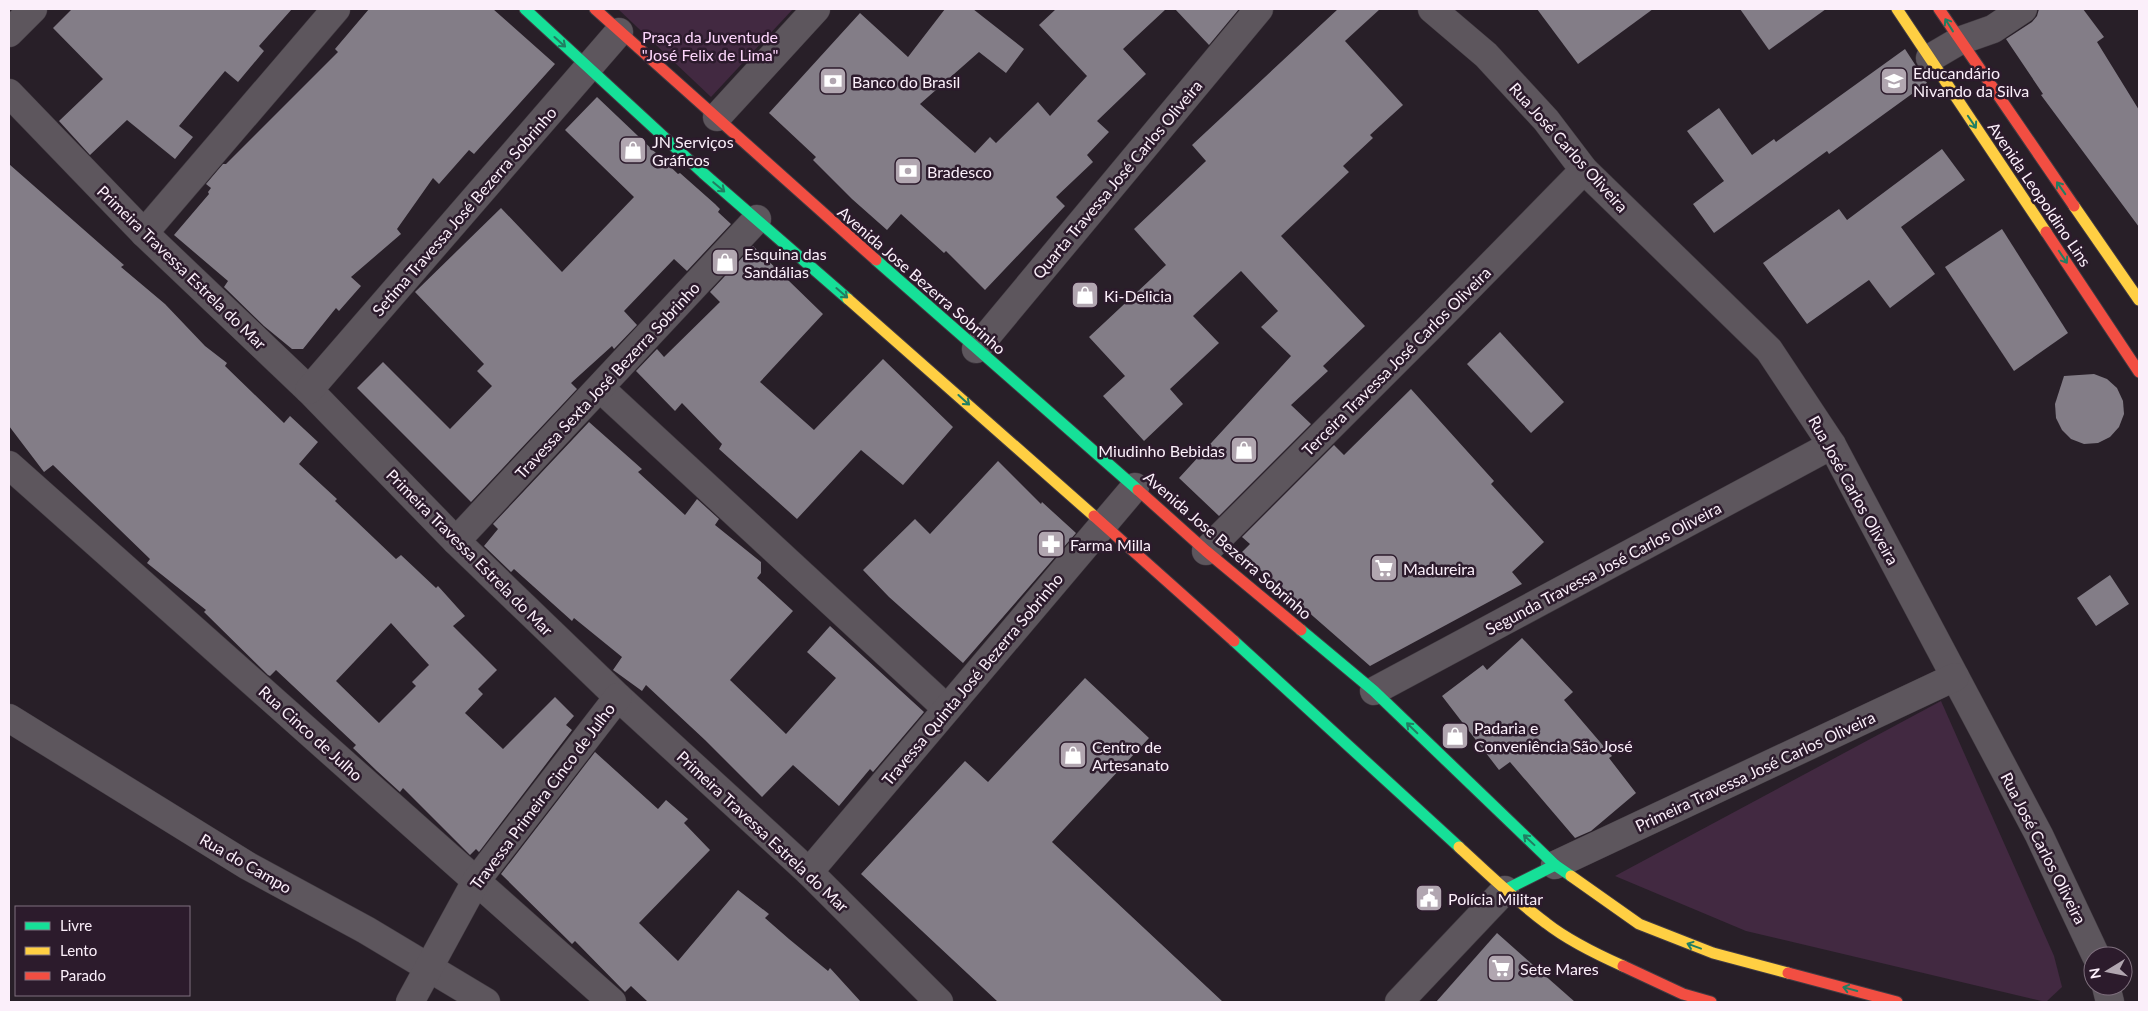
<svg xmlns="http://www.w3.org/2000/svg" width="2148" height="1011" font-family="Lato,sans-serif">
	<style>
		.green { fill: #422941 }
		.building { fill: #837d87; fill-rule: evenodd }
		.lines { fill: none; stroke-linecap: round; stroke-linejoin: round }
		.street-casing { stroke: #423b42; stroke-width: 29 }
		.fast-casing { stroke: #423b42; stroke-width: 13 }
		.slow-casing { stroke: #423b42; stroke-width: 13 }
		.jam-casing { stroke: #423b42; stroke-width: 13 }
		.street { stroke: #5d565d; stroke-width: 28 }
		.fast { stroke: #16e098; stroke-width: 11 }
		.slow { stroke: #ffcf43; stroke-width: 11 }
		.jam { stroke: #f24e42; stroke-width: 11 }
		.oneway { stroke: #217e62 }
		.labels { text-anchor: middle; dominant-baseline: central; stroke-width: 5; stroke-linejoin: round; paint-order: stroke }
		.park-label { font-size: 16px; fill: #fdd6fc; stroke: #2c1b2c }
		.poi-label { font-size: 16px; fill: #fbeffa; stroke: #2c1b2c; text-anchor: start }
		.street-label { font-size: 16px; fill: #fbeffa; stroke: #2c1b2c }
	</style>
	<rect width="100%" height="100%" fill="#281f28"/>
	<g class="green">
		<path d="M618,9H793L711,97Z"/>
		<path d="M1941,701L2054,956L2062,987L2046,1002L1746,931L1615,876Z"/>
	</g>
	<g class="building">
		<path d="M72,9H292L259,46L264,51L238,82L225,71L179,126L193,137L175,159L127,120L90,155L59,121L103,79L53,28Z"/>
		<path d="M369,9H493L555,64L474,154L469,150L439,184L433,178L397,229L401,234L351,277L361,286L339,311L336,308L303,349H292L264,326L224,287L228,281L174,235L209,194L208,192L211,188L206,184L223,164H226L338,52L335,49Z"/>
		<path d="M945,9H973L1024,49L1006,73L979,52L920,104L975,153L990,137L996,143L1038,102L1050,116L1087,76L1039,25L1056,9H1166L1123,49L1146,74L1097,121L1109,132L1087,155L1093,162L1056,197L1065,206L985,290L946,251L944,253L901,214L887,230L852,199L813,160L816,157L769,113L860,13L908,57Z"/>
		<path d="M1175,9H1239L1209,45Z"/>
		<path d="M1338,9H1380L1345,41L1403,105L1370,135L1373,138L1343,166L1349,172L1281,236L1365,326L1323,366L1328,371L1291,405L1311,424L1219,516L1179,478L1291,356L1261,327L1278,311L1241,271L1193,316L1219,343L1170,389L1183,404L1144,441L1103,396L1125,376L1089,337L1166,265L1134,229L1206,161L1192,145Z"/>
		<path d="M1537,9H1653L1578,64Z"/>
		<path d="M1740,9H1826L1769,50Z"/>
		<path d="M2039,9H2083L2104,37L2097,42L2139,110V227L2041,95L2043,94L2006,39L2032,22L2037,16Z"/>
		<path d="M1905,49L1927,83L1829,154L1827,151L1714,233L1693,204L1724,181L1687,131L1719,108L1752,155L1774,139L1776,142Z"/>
		<path d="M597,97L678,174L680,173L715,204L720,209L718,212L731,224L687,271L674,259L624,311L637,325L614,349L612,346L571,383L577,389L471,502L357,388L383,362L450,429L492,386L477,371L484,364L415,292L501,208L562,272L634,197L565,130Z"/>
		<path d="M1942,149L1965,180L1901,227L1935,274L1890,308L1869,280L1807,324L1763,263L1839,209L1847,220Z"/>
		<path d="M9,164L124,265L121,267L165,304L205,346L227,363L225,366L284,423L290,416L318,442L299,464L337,499L335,501L396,559L401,555L436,588L438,586L465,616L453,626L497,670L478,689L483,694L465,713L503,749L555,697L574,716L566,725L572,730L479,852L476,849L470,855L403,788L400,792L377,771L353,748L356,745L276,670L270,676L268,675L204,612L206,610L147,563L150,559L53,465L44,472L9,426ZM391,623L429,665L412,682L416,686L379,723L336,681Z"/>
		<path d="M2002,229L2068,333L2014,371L1945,267Z"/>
		<path d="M753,246L823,314L760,382L814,430L883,359L953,427L903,485L861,450L797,519L719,449L722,444L682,403L675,411L636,371L657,349L664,357L720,302L710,292Z"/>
		<path d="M1500,332L1564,402L1531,433L1467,364Z"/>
		<path d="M2094,374L2107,379L2117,388L2123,401L2124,414L2119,427L2110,437L2098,443L2084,444L2071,439L2062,430L2056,418L2055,404L2064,376Z"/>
		<path d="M1411,389L1494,481L1491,484L1544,542L1512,572L1522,584L1370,666L1241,553L1250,544L1242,537L1334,445L1344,455Z"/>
		<path d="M589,422L642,469L638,472L685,515L697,499L719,519L715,525L761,562V573L757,578L793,611L730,680L786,734L836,678L807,652L830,626L924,712L873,772L870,769L839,806L793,765L762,797L705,740L646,685L642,691L613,670L622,657L574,618L572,621L514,569L511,572L484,546L498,529L493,524Z"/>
		<path d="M998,461L1041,504L1042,502L1076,533L963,663L889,597L863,570L915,519L930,534Z"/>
		<path d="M2110,575L2129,604L2096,626L2077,598Z"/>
		<path d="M1522,638L1573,692L1564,700L1612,756L1609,758L1636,793L1591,831L1575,838L1510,762L1499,770L1442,696L1483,665L1487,670Z"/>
		<path d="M1085,678L1149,738L1052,842L1223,1002H998L861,874L965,761L988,782Z"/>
		<path d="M595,752L658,809L666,800L688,819L684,823L710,850L639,923L678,961L738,890L769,914L765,918L789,939L828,971L830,968L861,1002H648L631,986L625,992L575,941L572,944L501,874Z"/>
		<path d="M1497,933L1575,1002H1436Z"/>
	</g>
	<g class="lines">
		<g class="street-casing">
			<g id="street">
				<path d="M1432,9L1486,55L1546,120L1584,170L1769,350L1832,445L2039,835L2096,956"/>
				<path d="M9,33L33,9"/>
				<path d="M1930,58L1959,41L1993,29L2023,9"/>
				<path d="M9,93L144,233L309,390L456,541L618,697L809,872L939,1002"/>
				<path d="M717,117L816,9"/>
				<path d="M144,233L336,9"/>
				<path d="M976,349L1259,9"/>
				<path d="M600,388L946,708"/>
				<path d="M309,390L619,32"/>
				<path d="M9,465L612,1002"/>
				<path d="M456,541L757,219"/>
				<path d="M1206,551L1430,327L1584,170"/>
				<path d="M1374,691L1832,445"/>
				<path d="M9,718L248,866L366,930L486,1002"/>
				<path d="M1555,865L1955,677"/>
				<path d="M809,872L1135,487"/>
				<path d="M2106,986L2110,1002"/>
				<path d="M410,1002L476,881L618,697"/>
				<path d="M1399,1002L1505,890"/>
			</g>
		</g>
		<g class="fast-casing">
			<g id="fast">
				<path d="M525,9L703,173L848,299"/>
				<path d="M876,260L1138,490"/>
				<path d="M1301,630L1374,691L1555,865L1571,876"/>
				<path d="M1234,641L1459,847"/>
				<path d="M1505,890L1555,865"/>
			</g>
		</g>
		<g class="slow-casing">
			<g id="slow">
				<path d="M1897,9L2046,232"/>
				<path d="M2074,206L2139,300"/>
				<path d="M848,299L1094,516"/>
				<path d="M1459,847C1487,873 1515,900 1546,923C1569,941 1596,954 1623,966"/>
				<path d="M1571,876L1639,924L1713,953L1788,973"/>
			</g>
		</g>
		<g class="jam-casing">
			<g id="jam">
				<path d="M595,9L876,260"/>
				<path d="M1939,9L2074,206"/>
				<path d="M2046,232L2139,372"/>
				<path d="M1138,490L1206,551L1301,630"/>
				<path d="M1094,516L1234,641"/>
				<path d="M1623,966L1683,994L1711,1002"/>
				<path d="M1788,973L1897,1002"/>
			</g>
		</g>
		<use href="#street" class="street"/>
		<use href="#fast" class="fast"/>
		<use href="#slow" class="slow"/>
		<use href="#jam" class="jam"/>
	</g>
	<defs><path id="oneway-shaft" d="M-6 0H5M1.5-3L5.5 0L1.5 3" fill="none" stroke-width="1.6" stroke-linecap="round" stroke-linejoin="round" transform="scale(1.25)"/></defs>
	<g class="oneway">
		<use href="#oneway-shaft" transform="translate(1949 25) rotate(-122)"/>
		<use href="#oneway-shaft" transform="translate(560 42) rotate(42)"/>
		<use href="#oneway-shaft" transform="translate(1972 122) rotate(56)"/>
		<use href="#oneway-shaft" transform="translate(719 187) rotate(40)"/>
		<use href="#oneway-shaft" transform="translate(2061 188) rotate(-125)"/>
		<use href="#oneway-shaft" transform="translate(2063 257) rotate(56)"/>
		<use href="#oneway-shaft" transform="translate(842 293) rotate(41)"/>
		<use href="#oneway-shaft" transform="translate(964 400) rotate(42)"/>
		<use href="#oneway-shaft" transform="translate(1412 728) rotate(-136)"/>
		<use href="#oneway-shaft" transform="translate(1529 840) rotate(-137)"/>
		<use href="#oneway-shaft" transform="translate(1694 946) rotate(-160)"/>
		<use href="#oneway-shaft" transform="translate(1850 989) rotate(-165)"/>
	</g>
	<defs>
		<g id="bank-square" transform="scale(1.4375)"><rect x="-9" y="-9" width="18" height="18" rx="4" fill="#b1a6b0" stroke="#2c1b2c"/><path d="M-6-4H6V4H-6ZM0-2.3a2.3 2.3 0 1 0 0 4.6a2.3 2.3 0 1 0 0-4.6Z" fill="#fff"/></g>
		<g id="school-square" transform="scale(1.4375)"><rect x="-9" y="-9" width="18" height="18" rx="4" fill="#b1a6b0" stroke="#2c1b2c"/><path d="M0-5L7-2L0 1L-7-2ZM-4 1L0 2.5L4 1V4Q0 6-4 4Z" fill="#fff"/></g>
		<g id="shop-square" transform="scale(1.4375)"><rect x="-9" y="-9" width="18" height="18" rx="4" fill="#b1a6b0" stroke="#2c1b2c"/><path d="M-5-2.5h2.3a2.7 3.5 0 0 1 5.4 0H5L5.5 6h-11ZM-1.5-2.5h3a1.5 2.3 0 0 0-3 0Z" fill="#fff"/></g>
		<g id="pharmacy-square" transform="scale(1.4375)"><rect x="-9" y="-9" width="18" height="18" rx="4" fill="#b1a6b0" stroke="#2c1b2c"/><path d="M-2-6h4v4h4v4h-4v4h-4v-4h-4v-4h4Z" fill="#fff"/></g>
		<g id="supermarket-square" transform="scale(1.4375)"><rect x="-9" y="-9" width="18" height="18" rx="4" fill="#b1a6b0" stroke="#2c1b2c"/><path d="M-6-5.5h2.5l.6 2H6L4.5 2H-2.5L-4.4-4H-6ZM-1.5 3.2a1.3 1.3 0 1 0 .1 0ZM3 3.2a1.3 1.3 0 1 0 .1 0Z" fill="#fff"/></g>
		<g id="civic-square" transform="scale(1.4375)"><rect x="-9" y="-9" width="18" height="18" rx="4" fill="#b1a6b0" stroke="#2c1b2c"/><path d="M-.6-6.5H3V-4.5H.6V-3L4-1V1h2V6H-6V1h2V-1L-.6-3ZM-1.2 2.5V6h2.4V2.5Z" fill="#fff"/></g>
	</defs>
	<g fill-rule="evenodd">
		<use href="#bank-square" x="833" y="81"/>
		<use href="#school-square" x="1894" y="81"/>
		<use href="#shop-square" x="633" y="150"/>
		<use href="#bank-square" x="908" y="171"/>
		<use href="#shop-square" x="725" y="262"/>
		<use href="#shop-square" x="1085" y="295"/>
		<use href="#shop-square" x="1244" y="450"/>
		<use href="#pharmacy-square" x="1051" y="544"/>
		<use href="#supermarket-square" x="1384" y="568"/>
		<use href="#shop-square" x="1455" y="736"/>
		<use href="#shop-square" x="1073" y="755"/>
		<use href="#civic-square" x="1429" y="898"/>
		<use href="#supermarket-square" x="1501" y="968"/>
	</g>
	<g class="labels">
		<g class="park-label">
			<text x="710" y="36">Praça da Juventude<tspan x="710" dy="18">"José Felix de Lima"</tspan></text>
		</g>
		<g class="poi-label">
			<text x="1913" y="72">Educandário<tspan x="1913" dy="18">Nivando da Silva</tspan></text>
			<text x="852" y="81">Banco do Brasil</text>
			<text x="652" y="141">JN Serviços<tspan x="652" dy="18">Gráficos</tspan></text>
			<text x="927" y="171">Bradesco</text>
			<text x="744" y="253">Esquina das<tspan x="744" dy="18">Sandálias</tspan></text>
			<text x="1104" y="295">Ki-Delicia</text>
			<text x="1225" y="450" text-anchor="end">Miudinho Bebidas</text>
			<text x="1070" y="544">Farma Milla</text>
			<text x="1403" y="568">Madureira</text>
			<text x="1474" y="727">Padaria e<tspan x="1474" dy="18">Conveniência São José</tspan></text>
			<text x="1092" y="746">Centro de<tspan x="1092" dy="18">Artesanato</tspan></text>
			<text x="1448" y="898">Polícia Militar</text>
			<text x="1520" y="968">Sete Mares</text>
		</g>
		<g class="street-label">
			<text transform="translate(1569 147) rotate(48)">Rua José Carlos Oliveira</text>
			<text transform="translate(1117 179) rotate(-50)">Quarta Travessa José Carlos Oliveira</text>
			<text transform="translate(2040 194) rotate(56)">Avenida Leopoldino Lins</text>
			<text transform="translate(464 211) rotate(-49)">Setima Travessa José Bezerra Sobrinho</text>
			<text transform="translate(182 267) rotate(44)">Primeira Travessa Estrela do Mar</text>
			<text transform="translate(922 280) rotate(41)">Avenida Jose Bezerra Sobrinho</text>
			<text transform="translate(1396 361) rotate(-45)">Terceira Travessa José Carlos Oliveira</text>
			<text transform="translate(607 380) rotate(-47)">Travessa Sexta José Bezerra Sobrinho</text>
			<text transform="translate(1854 490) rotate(61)">Rua José Carlos Oliveira</text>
			<text transform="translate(1228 545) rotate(41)">Avenida Jose Bezerra Sobrinho</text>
			<text transform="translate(470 552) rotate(45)">Primeira Travessa Estrela do Mar</text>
			<text transform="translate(1603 568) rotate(-28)">Segunda Travessa José Carlos Oliveira</text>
			<text transform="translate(972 679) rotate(-50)">Travessa Quinta José Bezerra Sobrinho</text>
			<text transform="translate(311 733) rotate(42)">Rua Cinco de Julho</text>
			<text transform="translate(1755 771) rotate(-25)">Primeira Travessa José Carlos Oliveira</text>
			<text transform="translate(542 796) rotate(-53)">Travessa Primeira Cinco de Julho</text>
			<text transform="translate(763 831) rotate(43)">Primeira Travessa Estrela do Mar</text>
			<text transform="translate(2044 848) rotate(63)">Rua José Carlos Oliveira</text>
			<text transform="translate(246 863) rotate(30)">Rua do Campo</text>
		</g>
	</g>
	<rect width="2148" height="1011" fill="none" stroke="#fbeffa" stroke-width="20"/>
	<rect x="15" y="906" width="175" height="90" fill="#2c1b2c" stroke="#7f707e"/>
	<rect x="25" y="922" width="25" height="8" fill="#16e098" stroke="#7f707e"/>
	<text x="60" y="931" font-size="15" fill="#fbeffa">Livre</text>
	<rect x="25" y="947" width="25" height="8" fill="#ffcf43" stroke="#7f707e"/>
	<text x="60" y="956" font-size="15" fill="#fbeffa">Lento</text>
	<rect x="25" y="972" width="25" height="8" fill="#f24e42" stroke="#7f707e"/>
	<text x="60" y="981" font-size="15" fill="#fbeffa">Parado</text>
	<g transform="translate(2108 971) rotate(260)"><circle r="24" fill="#2c1b2c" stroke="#7f707e"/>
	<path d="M0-4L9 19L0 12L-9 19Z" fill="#b1a6b0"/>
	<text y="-8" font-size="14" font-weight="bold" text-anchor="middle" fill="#fbeffa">N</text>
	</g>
</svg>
